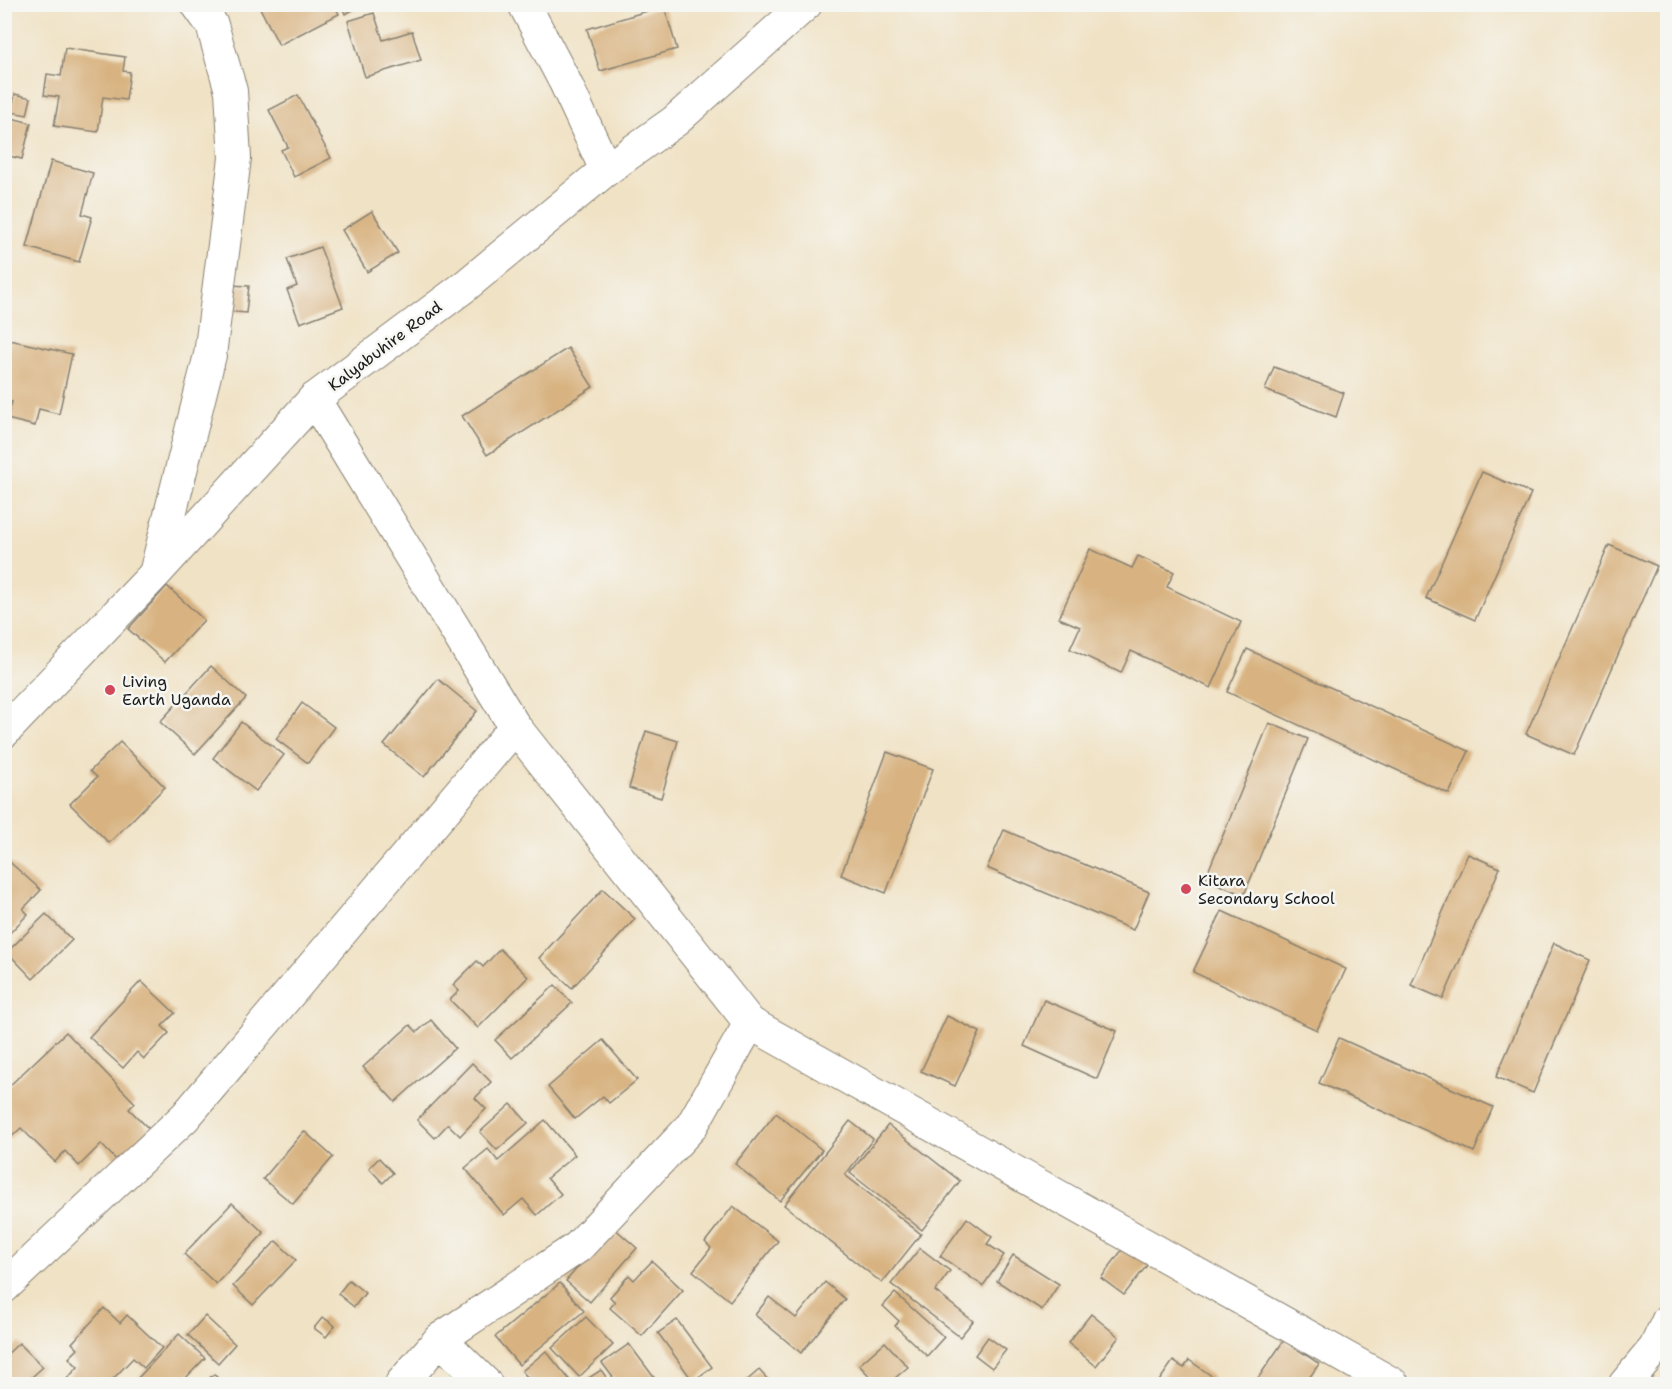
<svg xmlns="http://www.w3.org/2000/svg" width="1672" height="1389" font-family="'Shantell Sans',sans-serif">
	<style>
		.building { fill: #d8b280 }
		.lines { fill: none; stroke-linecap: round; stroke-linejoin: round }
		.street-casing { stroke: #867f70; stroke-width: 34 }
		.street { stroke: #fff; stroke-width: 32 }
		.poi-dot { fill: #d1495b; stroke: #f6f6f2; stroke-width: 2 }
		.labels { text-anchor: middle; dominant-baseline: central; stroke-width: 5; stroke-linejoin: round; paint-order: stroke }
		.street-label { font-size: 16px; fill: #1c1c1c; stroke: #f6f6f2 }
		.poi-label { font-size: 16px; fill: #1c1c1c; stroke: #f6f6f2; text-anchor: start }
	</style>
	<rect width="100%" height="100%" fill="#f6f6f2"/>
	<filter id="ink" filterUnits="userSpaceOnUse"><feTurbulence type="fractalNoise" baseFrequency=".0167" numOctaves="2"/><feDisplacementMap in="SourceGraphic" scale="12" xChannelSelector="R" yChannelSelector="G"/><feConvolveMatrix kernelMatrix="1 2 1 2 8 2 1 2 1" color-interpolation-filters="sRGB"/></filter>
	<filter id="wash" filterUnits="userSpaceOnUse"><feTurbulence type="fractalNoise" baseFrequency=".008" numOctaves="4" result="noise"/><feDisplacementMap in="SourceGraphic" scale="24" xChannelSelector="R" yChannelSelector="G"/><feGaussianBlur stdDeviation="1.35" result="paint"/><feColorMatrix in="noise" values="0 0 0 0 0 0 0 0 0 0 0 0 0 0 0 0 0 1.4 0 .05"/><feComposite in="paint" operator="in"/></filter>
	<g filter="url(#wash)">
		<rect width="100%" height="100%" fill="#f0e2c5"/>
		<g id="blocks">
			<g class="building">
				<path d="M267,4H334L339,14L279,45L260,8Z"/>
				<path d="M341,4H365L345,14Z"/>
				<path d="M664,6L677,49L600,71L587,29Z"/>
				<path d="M374,13L383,40L412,31L421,60L365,77L348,21Z"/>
				<path d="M65,48L125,57L123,71L130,72L126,100L103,97L98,132L54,126L59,97L44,95L47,74L61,76Z"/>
				<path d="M15,94L31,98L27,115L11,112Z"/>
				<path d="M298,95L331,158L294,177L281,150L288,147L269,110Z"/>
				<path d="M4,116L31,123L22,159L4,155Z"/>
				<path d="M51,161L93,173L82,214L92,217L79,262L27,247Z"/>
				<path d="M372,211L398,253L367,272L342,230Z"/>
				<path d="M320,247L343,307L300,323L287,290L297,286L287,259Z"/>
				<path d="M228,285L249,286L246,313L226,311Z"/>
				<path d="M10,340L72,354L59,414L39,409L35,426L7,419L12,402L4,401V364Z"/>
				<path d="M568,348L593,387L487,455L462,416Z"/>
				<path d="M1274,367L1344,393L1336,417L1265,390Z"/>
				<path d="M1482,472L1531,493L1475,620L1426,598Z"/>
				<path d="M1609,545L1657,566L1574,755L1526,734Z"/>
				<path d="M1090,549L1132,568L1138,556L1174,572L1167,587L1241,622L1211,688L1131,651L1121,673L1070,649L1080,627L1059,618Z"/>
				<path d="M167,586L204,620L165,662L128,629Z"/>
				<path d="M1247,649L1469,751L1449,794L1227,692Z"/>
				<path d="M211,666L246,698L195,754L160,722Z"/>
				<path d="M438,679L477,711L424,777L384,745Z"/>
				<path d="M302,703L334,727L308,763L276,739Z"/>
				<path d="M241,722L284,755L256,791L213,758Z"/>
				<path d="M1269,723L1308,739L1244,895L1205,879Z"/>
				<path d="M646,731L678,741L661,798L629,788Z"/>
				<path d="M120,742L165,787L109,843L70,804L97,777L90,771Z"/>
				<path d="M887,752L933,769L886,893L841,875Z"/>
				<path d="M1004,830L1149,892L1133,930L987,868Z"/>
				<path d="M1468,854L1500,868L1443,999L1411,985Z"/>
				<path d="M4,857L41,890L23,909L28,914L4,939Z"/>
				<path d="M603,889L635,919L572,988L539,958Z"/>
				<path d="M1222,911L1346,969L1317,1030L1193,972Z"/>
				<path d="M46,914L72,940L33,979L7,952Z"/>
				<path d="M1554,943L1590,960L1533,1093L1496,1077Z"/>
				<path d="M500,949L528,977L478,1028L450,1000L459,991L453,985L477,961L483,967Z"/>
				<path d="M141,981L175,1013L162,1026L169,1033L144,1059L137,1052L123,1068L89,1037Z"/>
				<path d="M555,985L572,1003L512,1058L495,1040Z"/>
				<path d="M1044,1000L1117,1031L1097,1079L1024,1046Z"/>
				<path d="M947,1016L980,1032L955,1086L921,1071Z"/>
				<path d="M431,1020L455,1048L395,1102L363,1067L410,1025L417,1032Z"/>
				<path d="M66,1032L135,1103L129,1109L153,1133L121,1165L101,1144L79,1166L65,1151L55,1162L21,1128L9,1139L4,1135V1091Z"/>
				<path d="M1339,1038L1493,1107L1474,1152L1319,1083Z"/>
				<path d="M603,1040L637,1080L609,1103L603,1096L575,1119L548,1087Z"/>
				<path d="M472,1063L491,1082L475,1098L486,1109L460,1136L448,1124L435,1138L417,1120Z"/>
				<path d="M511,1104L528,1123L497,1150L480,1132Z"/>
				<path d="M776,1113L822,1150L780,1201L735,1164Z"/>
				<path d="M545,1120L575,1155L547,1178L561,1194L537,1215L523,1199L504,1215L465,1168L488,1149L498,1161Z"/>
				<path d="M850,1121L873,1139L845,1175L921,1234L882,1283L784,1205Z"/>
				<path d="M888,1125L960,1181L922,1230L850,1173Z"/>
				<path d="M304,1131L333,1157L293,1204L263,1179Z"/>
				<path d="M379,1158L393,1173L383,1183L369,1168Z"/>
				<path d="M232,1203L264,1233L216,1284L184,1254Z"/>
				<path d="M733,1206L778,1241L730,1301L693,1271L711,1248L705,1242Z"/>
				<path d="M967,1218L992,1237L987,1244L1004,1255L983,1286L940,1256Z"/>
				<path d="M613,1227L637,1248L590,1302L566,1281Z"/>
				<path d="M276,1241L296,1260L253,1305L233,1286Z"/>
				<path d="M1125,1246L1148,1264L1124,1295L1101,1278Z"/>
				<path d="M920,1248L950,1271L935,1291L973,1321L960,1337L891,1284Z"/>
				<path d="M1013,1255L1059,1284L1042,1310L997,1281Z"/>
				<path d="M652,1261L683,1290L642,1336L610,1308L615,1302L610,1297L629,1275L634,1280Z"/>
				<path d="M349,1280L365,1293L354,1307L338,1294Z"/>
				<path d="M825,1282L845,1299L801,1353L755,1315L769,1297L796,1318Z"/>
				<path d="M560,1283L584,1311L519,1365L495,1337Z"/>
				<path d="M895,1293L944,1337L927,1356L895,1326L899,1321L883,1306Z"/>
				<path d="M104,1308L120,1323L127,1315L162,1348L144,1368L133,1358L113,1379L119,1384H73L67,1379L78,1367L69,1358L78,1349L72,1343Z"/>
				<path d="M1091,1314L1119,1337L1096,1366L1068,1343Z"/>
				<path d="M205,1316L235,1344L218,1363L188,1335Z"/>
				<path d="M323,1317L335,1326L326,1337L314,1328Z"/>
				<path d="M586,1317L613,1345L579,1377L552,1348Z"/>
				<path d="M677,1320L712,1367L693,1381L658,1333Z"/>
				<path d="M179,1334L205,1358L180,1384H145L138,1378Z"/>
				<path d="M988,1337L1006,1350L992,1368L975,1355Z"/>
				<path d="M1284,1340L1319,1364L1305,1384H1254Z"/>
				<path d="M885,1342L908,1367L888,1384H877L859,1365Z"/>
				<path d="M19,1343L43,1367L24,1384H15L4,1373V1357Z"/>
				<path d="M629,1344L659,1384H618L602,1363Z"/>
				<path d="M546,1351L573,1384H533L522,1371Z"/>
				<path d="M1189,1360L1213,1377L1209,1384H1157L1173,1361L1184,1368Z"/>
				<path d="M601,1370L611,1384H582L581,1383Z"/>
				<path d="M759,1370L772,1384H746L744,1383Z"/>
				<path d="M214,1374L223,1384H203Z"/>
			</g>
		</g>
	</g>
	<g filter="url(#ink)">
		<use href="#blocks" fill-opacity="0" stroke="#867f70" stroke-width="1.5"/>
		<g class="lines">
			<g class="street-casing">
				<g id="street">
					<path d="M524,4L565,82L606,170"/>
					<path d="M314,399L515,727L750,1023L1393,1384"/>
					<path d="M156,570L210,355L235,158L231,91L212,25L197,4"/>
					<path d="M4,732L155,574L314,399L464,287L606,170L675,121L806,4"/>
					<path d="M4,1287L185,1117L515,727"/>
					<path d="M440,1339L486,1384"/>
					<path d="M401,1384L440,1339L578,1247L691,1127L750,1023"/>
					<path d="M1625,1384L1655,1348L1668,1320"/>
				</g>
			</g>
			<use href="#street" class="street"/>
		</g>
	</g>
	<g class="poi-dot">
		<circle cx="110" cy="690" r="6"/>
		<circle cx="1186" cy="889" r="6"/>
	</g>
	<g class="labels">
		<g class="street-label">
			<text transform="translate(385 346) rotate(-37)">Kalyabuhire Road</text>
		</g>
		<g class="poi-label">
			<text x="122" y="681">Living<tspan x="122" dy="18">Earth Uganda</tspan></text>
			<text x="1198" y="880">Kitara<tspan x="1198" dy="18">Secondary School</tspan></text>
		</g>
	</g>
	<rect width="1672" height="1389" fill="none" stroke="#f6f6f2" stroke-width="24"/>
</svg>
